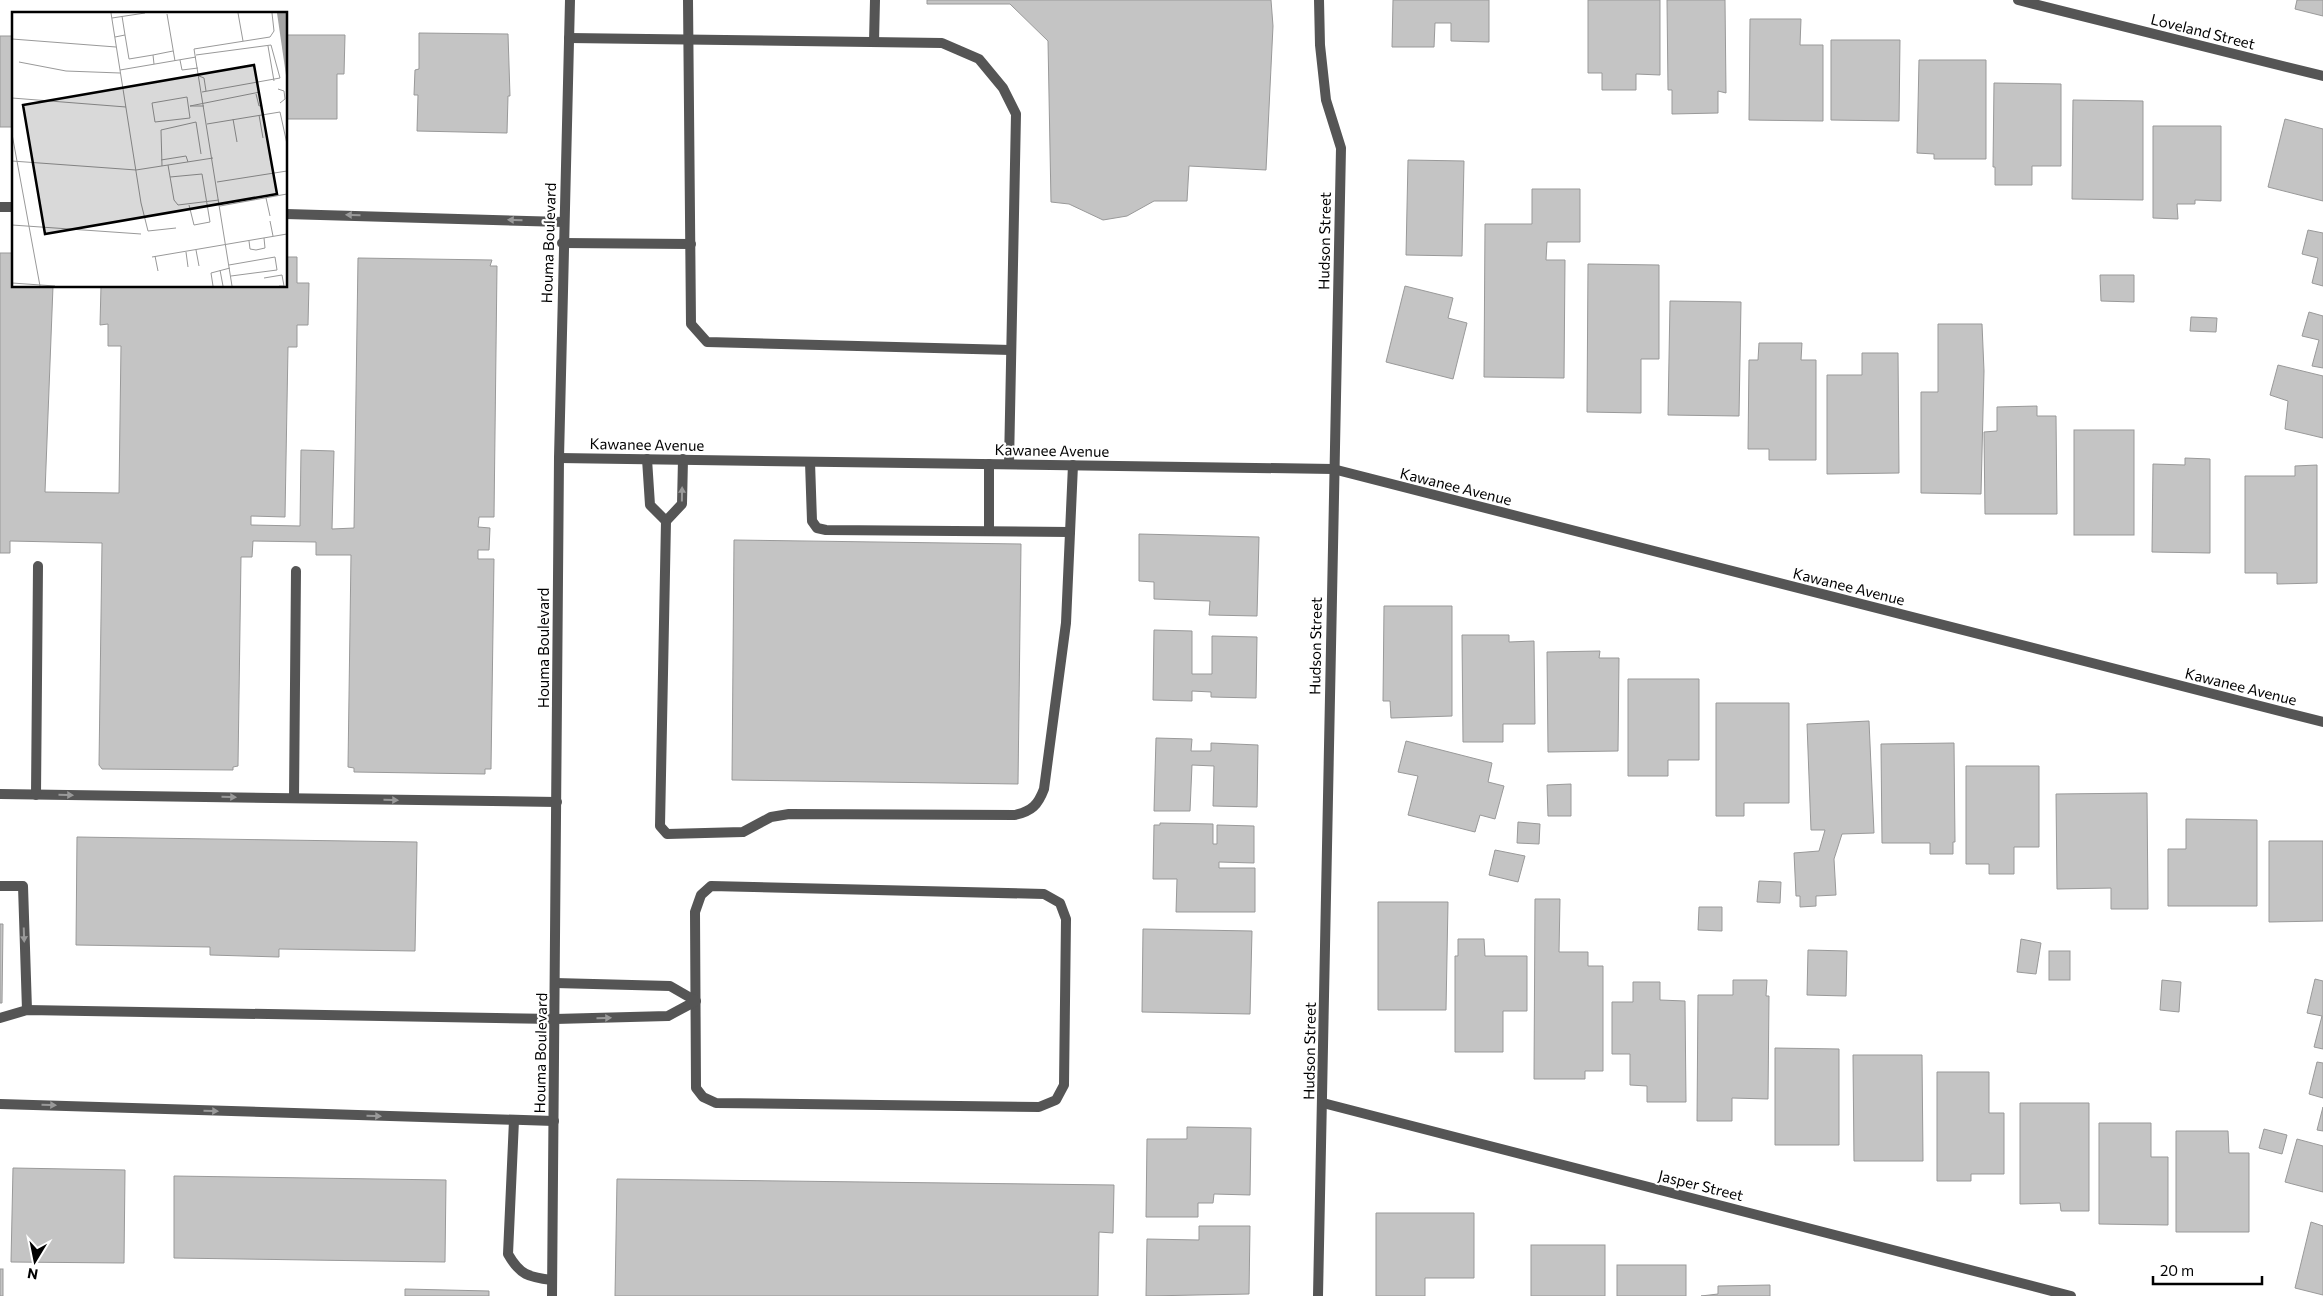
<svg xmlns="http://www.w3.org/2000/svg" width="2323" height="1296" font-family="Commissioner,sans-serif">
	<style>
		.building { fill: #c4c4c4; stroke: #999 }
		.lines { fill: none; stroke-linecap: round; stroke-linejoin: round }
		.lane { stroke: #555; stroke-width: 10 }
		.street { stroke: #555; stroke-width: 10 }
		.oneway { fill: #999 }
		.labels { text-anchor: middle; dominant-baseline: central; stroke-width: 4.5; stroke-linejoin: round; paint-order: stroke }
		.street-label { font-size: 15px; fill: #000; stroke: #fff }
		.inset-road { fill: none; stroke: #999; stroke-width: 1 }
		.view { fill: #000; fill-opacity: 0.15; stroke: #000; stroke-width: 2.5 }
		.inset-edge { fill: none; stroke: #000; stroke-width: 2.5 }
	</style>
	<rect width="100%" height="100%" fill="#fff"/>
	<g class="building">
		<path d="M927,0H1271L1273,26L1266,170L1189,166L1187,201H1154L1127,216L1103,220L1069,204L1051,202L1048,41L1010,4H927Z"/>
		<path d="M1393,0H1489V42L1451,41V23H1435L1434,47H1392Z"/>
		<path d="M1588,0H1660V75L1636,74V90H1602V73H1588Z"/>
		<path d="M1667,0H1725L1726,93L1718,91V113L1672,114V90H1668Z"/>
		<path d="M2297,0H2323V16L2295,9Z"/>
		<path d="M1750,19H1801L1800,45H1823V121L1749,120Z"/>
		<path d="M419,33L508,34L510,96H508L507,133L417,131L418,95H414L415,70L419,69Z"/>
		<path d="M286,35H345L344,74H337V119H286Z"/>
		<rect x="0" y="36" width="14" height="91"/>
		<path d="M1831,40H1900L1899,121L1831,120Z"/>
		<path d="M1919,60H1986V159H1934V154L1917,153Z"/>
		<path d="M1994,83L2061,84V166H2032V185H1995V167H1993Z"/>
		<path d="M2073,100L2143,101V200L2072,199Z"/>
		<path d="M2285,119L2323,129V201L2268,187Z"/>
		<path d="M2153,126H2221V201L2195,200V204H2177L2178,219L2153,218Z"/>
		<path d="M1408,160L1464,161L1462,256L1406,255Z"/>
		<path d="M1532,189H1580V242H1547L1546,260H1565L1564,378L1484,377L1485,224H1532Z"/>
		<path d="M2308,230L2323,233V286L2312,283L2318,258L2302,254Z"/>
		<path d="M0,253H14V286H53L45,492L119,493L121,346H108V324L100,325L101,286H286V257H297V283H309L308,325H297V347H288L285,517L251,516V525L300,526L301,450L334,451L332,529L354,528L358,258L492,260L490,266H497L494,517H479L478,527L490,528L489,550H478V559H494L491,769H485V774L354,772V768L348,767L351,555H316V542L253,541L252,557H241L238,766L233,767V770L102,769L99,765L102,543L10,541V553H0Z"/>
		<path d="M1588,264L1659,265V359H1641V413L1587,412Z"/>
		<path d="M2100,275H2134V302L2101,301Z"/>
		<path d="M1405,286L1453,298L1448,318L1467,323L1453,379L1386,362Z"/>
		<path d="M1670,301L1741,302L1739,416L1668,415Z"/>
		<path d="M2309,312L2323,316V368L2312,366L2319,340L2302,336Z"/>
		<path d="M2191,317L2217,318L2216,332L2190,331Z"/>
		<path d="M1938,324H1982L1984,371L1981,494L1921,493V392H1938Z"/>
		<path d="M1759,343H1802L1801,360H1816V460H1769V449H1748L1749,360H1758Z"/>
		<path d="M1862,353H1898L1899,473L1827,474V375H1862Z"/>
		<path d="M2278,365L2323,376V438L2285,429L2288,401L2270,395Z"/>
		<path d="M2037,406V416H2056L2057,514H1985L1984,432L1997,431V407Z"/>
		<rect x="2074" y="430" width="60" height="105"/>
		<path d="M2185,458L2210,459V553L2152,552L2153,464L2185,465Z"/>
		<path d="M2317,465V583L2277,584V573H2245V476H2295V466Z"/>
		<path d="M1139,534L1259,537L1257,616L1209,615L1210,601L1154,599V582L1139,581Z"/>
		<path d="M734,540L1021,544L1018,784L732,780Z"/>
		<path d="M1384,606H1452V716L1391,718L1390,701H1383Z"/>
		<path d="M1154,630L1192,631V674H1212V636L1257,637L1256,698L1211,697V692L1192,691V701L1153,700Z"/>
		<path d="M1462,635H1509V642L1534,641L1535,724H1503V742H1463Z"/>
		<path d="M1600,651L1599,658H1619L1618,751L1548,752L1547,652Z"/>
		<path d="M1628,679H1699V760H1668V776H1628Z"/>
		<path d="M1716,703H1789V803H1744V816H1716Z"/>
		<path d="M1869,721L1874,833L1842,834L1834,859L1836,895L1816,896V906L1800,907V896H1796L1794,853L1819,851L1825,830H1811L1807,724Z"/>
		<path d="M1156,738L1192,739L1191,751H1211V743L1258,745L1257,807L1213,806L1214,766L1192,765L1190,811H1154Z"/>
		<path d="M1406,741L1492,763L1488,782L1504,786L1495,819L1480,815L1475,832L1408,815L1418,776L1398,772Z"/>
		<path d="M1954,743L1955,842H1953V854H1930V843H1882L1881,744Z"/>
		<path d="M1966,766H2039V847H2014V874H1989V864H1966Z"/>
		<path d="M1571,784V816H1548L1547,785Z"/>
		<path d="M2147,793L2148,909H2111V888L2057,889L2056,794Z"/>
		<path d="M2186,819L2257,820V906H2168V849H2186Z"/>
		<path d="M1518,822L1540,824L1539,844L1517,843Z"/>
		<path d="M1160,823L1213,824V844H1217V825L1254,826V863L1219,862V868H1255V912H1176L1177,879H1153L1154,825H1160Z"/>
		<path d="M77,837L417,842L415,951L279,949V957L210,955V947L76,945Z"/>
		<path d="M2269,841H2323V921L2269,922Z"/>
		<path d="M1495,850L1525,856L1518,882L1489,875Z"/>
		<path d="M1759,881L1781,882L1780,903L1757,902Z"/>
		<path d="M1535,899H1560L1559,952H1588V966H1603V1071H1585V1079H1534Z"/>
		<path d="M1378,902H1448L1446,1010H1378Z"/>
		<path d="M1699,907H1722V931L1698,930Z"/>
		<path d="M0,924H3L2,1003H0Z"/>
		<path d="M1143,929L1252,931L1250,1014L1142,1012Z"/>
		<path d="M1458,939H1484L1485,956H1527V1011H1503V1052H1455V956H1458Z"/>
		<path d="M2021,939L2041,943L2036,974L2017,972Z"/>
		<path d="M1808,950L1847,951L1846,996L1807,995Z"/>
		<rect x="2049" y="951" width="21" height="29"/>
		<path d="M2315,979L2323,981V1049L2314,1047L2322,1016L2307,1013Z"/>
		<path d="M1733,980H1767L1766,996H1769L1768,1099L1732,1098V1121H1697L1698,995H1733Z"/>
		<path d="M2162,980L2181,982L2179,1012L2160,1010Z"/>
		<path d="M1633,982H1660V1000L1685,1001L1686,1102H1647V1086L1630,1085V1054H1612V1002H1633Z"/>
		<path d="M1775,1048L1839,1049V1145H1775Z"/>
		<path d="M1853,1055H1922L1923,1161H1854Z"/>
		<path d="M2317,1062L2323,1063V1098L2309,1094Z"/>
		<path d="M1937,1072H1989V1113H2004V1174H1971V1181H1937Z"/>
		<path d="M2020,1103H2089V1211H2061L2060,1203L2020,1204Z"/>
		<path d="M2323,1107V1131L2317,1130Z"/>
		<path d="M2099,1123H2151V1157H2168V1225L2099,1224Z"/>
		<path d="M1187,1127L1251,1128L1250,1195L1214,1194L1213,1203H1198V1217H1146L1147,1139H1187Z"/>
		<path d="M2264,1129L2287,1135L2282,1154L2259,1148Z"/>
		<path d="M2176,1131H2228L2229,1153H2249V1232H2176Z"/>
		<path d="M2297,1139L2323,1146V1192L2285,1182Z"/>
		<path d="M13,1168L125,1170L124,1263L11,1262Z"/>
		<path d="M174,1176L446,1180L445,1262L174,1258Z"/>
		<path d="M617,1179L1114,1185L1113,1233L1099,1232L1098,1296H615Z"/>
		<path d="M1376,1213H1474V1278H1425V1296H1376Z"/>
		<path d="M2311,1222L2323,1226V1295L2295,1288Z"/>
		<path d="M1199,1226H1250L1249,1294L1146,1296L1147,1239L1199,1240Z"/>
		<rect x="1531" y="1245" width="74" height="51"/>
		<rect x="1617" y="1265" width="69" height="31"/>
		<rect x="0" y="1269" width="3" height="27"/>
		<path d="M1770,1285V1296H1701L1718,1294V1286Z"/>
		<path d="M405,1289L489,1291V1296H405Z"/>
	</g>
	<g class="lines">
		<g class="lane">
			<path d="M688,0L691,324L707,342L1011,350"/>
			<path d="M569,38L942,43L979,59L1003,88L1016,114L1009,464"/>
			<path d="M874,42L875,0"/>
			<path d="M0,207H14"/>
			<path d="M286,214L564,222"/>
			<path d="M562,243L691,244"/>
			<path d="M647,459L650,505L666,521L682,504L683,459"/>
			<path d="M810,462L812,521L817,528L826,530L1070,532"/>
			<path d="M989,464V531"/>
			<path d="M666,521L660,826L667,834L743,832L771,817L789,814L1015,815C1032,811 1038,805 1044,789L1066,623L1073,465"/>
			<path d="M0,794L557,802"/>
			<path d="M36,795L38,566"/>
			<path d="M294,798L296,571"/>
			<path d="M0,886H23L27,1010"/>
			<path d="M711,886L1044,894L1060,903L1066,919L1064,1085L1056,1100L1039,1107L716,1103L703,1097L696,1088L695,912L701,895Z"/>
			<path d="M0,1018L27,1010L555,1019L668,1016L696,1001L670,986L555,983"/>
			<path d="M0,1104L554,1121"/>
			<path d="M514,1120L508,1254C520,1275 528,1277 552,1280"/>
		</g>
		<g class="street">
			<path d="M2018,0L2323,76"/>
			<path d="M559,458L1333,469L2323,722"/>
			<path d="M1323,1103L2071,1296"/>
			<path d="M552,1296L559,458L570,0"/>
			<path d="M1318,1296L1341,148L1326,100L1320,45L1319,0"/>
		</g>
	</g>
	<defs><path id="oneway-solid" d="M-6-.8H1V-3.2L6.5 0L1 3.2V.8H-6Z" transform="scale(1.25)"/></defs>
	<g class="oneway">
		<use href="#oneway-solid" transform="translate(353 215) rotate(-179)"/>
		<use href="#oneway-solid" transform="translate(515 220) rotate(-178)"/>
		<use href="#oneway-solid" transform="translate(682 494) rotate(-89)"/>
		<use href="#oneway-solid" transform="translate(66 795) rotate(1)"/>
		<use href="#oneway-solid" transform="translate(229 797) rotate(1)"/>
		<use href="#oneway-solid" transform="translate(391 800) rotate(1)"/>
		<use href="#oneway-solid" transform="translate(24 935) rotate(88)"/>
		<use href="#oneway-solid" transform="translate(604 1018) rotate(-1)"/>
		<use href="#oneway-solid" transform="translate(49 1105) rotate(2)"/>
		<use href="#oneway-solid" transform="translate(211 1111) rotate(2)"/>
		<use href="#oneway-solid" transform="translate(374 1116) rotate(2)"/>
	</g>
	<g class="labels">
		<g class="street-label">
			<text transform="translate(2203 31) rotate(14)">Loveland Street</text>
			<text transform="translate(1324 241) rotate(-89)">Hudson Street</text>
			<text transform="translate(548 243) rotate(-88)">Houma Boulevard</text>
			<text transform="translate(647 444) rotate(1)">Kawanee Avenue</text>
			<text transform="translate(1052 450) rotate(1)">Kawanee Avenue</text>
			<text transform="translate(1456 486) rotate(14)">Kawanee Avenue</text>
			<text transform="translate(1849 586) rotate(14)">Kawanee Avenue</text>
			<text transform="translate(1315 646) rotate(-89)">Hudson Street</text>
			<text transform="translate(543 648) rotate(-90)">Houma Boulevard</text>
			<text transform="translate(2241 686) rotate(14)">Kawanee Avenue</text>
			<text transform="translate(1309 1051) rotate(-89)">Hudson Street</text>
			<text transform="translate(540 1053) rotate(-89)">Houma Boulevard</text>
			<text transform="translate(1701 1185) rotate(14)">Jasper Street</text>
		</g>
	</g>
	<g transform="translate(12 12)">
		<rect width="275" height="275" fill="#fff"/>
		<path d="M265,1H275V70Z" fill="#a3a3a3"/>
		<path class="inset-road" d="M99,1L129,191L136,219L164,216M226,1L231,29M155,2L163,49M100,6L133,1M113,23L117,47L141,43M103,25L113,23L110,4M0,27L104,35M256,34L262,69M184,43L259,33L268,66L190,80M168,48L170,58L186,56M7,50L54,59L108,61M142,52L141,43L161,39M108,58L184,45M187,64L192,66L194,79M266,77L272,79L273,87L268,91M244,82L247,94L250,93M175,85L178,106L143,110L140,91ZM0,86L114,95M192,94H178L248,80M247,103L251,126M221,107L225,130M195,112L268,100L275,132M0,122L28,274M149,148L174,144L176,150M0,149L124,158L201,146M156,153L162,188L166,193L207,188M150,154L149,118L184,110L189,142M158,165L190,162L198,210L182,213L177,193M205,170L275,159M254,186L258,204M208,194L275,182M258,209L261,224M0,213L129,222M237,229L238,237L244,238L253,236L252,226M184,238L187,254M174,240L176,255M143,244L146,259M140,245L275,222M217,253L263,245L265,258L219,264M208,258L211,274M252,266L270,263L272,274H267M0,271L43,274M201,274L199,261L218,256M220,274L182,37L258,25L262,19L260,1"/>
		<path class="view" d="M242,53L265,182L33,222L11,93Z"/>
		<rect width="275" height="275" class="inset-edge"/>
	</g>
	<g transform="translate(35 1261) rotate(190)" stroke="#ffffff" stroke-width="4" paint-order="stroke">
	<path d="M0-4L9 19L0 12L-9 19Z" fill="#000000"/>
	<text y="-8" font-size="14" font-weight="bold" text-anchor="middle" fill="#000000">N</text>
	</g>
	<path d="M2153 1276v8h109v-8" fill="none" stroke="#000000" stroke-width="2.5"/>
	<text x="2160" y="1276" font-size="15" fill="#000000" stroke="#ffffff" stroke-width="4" paint-order="stroke">20 m</text>
</svg>
